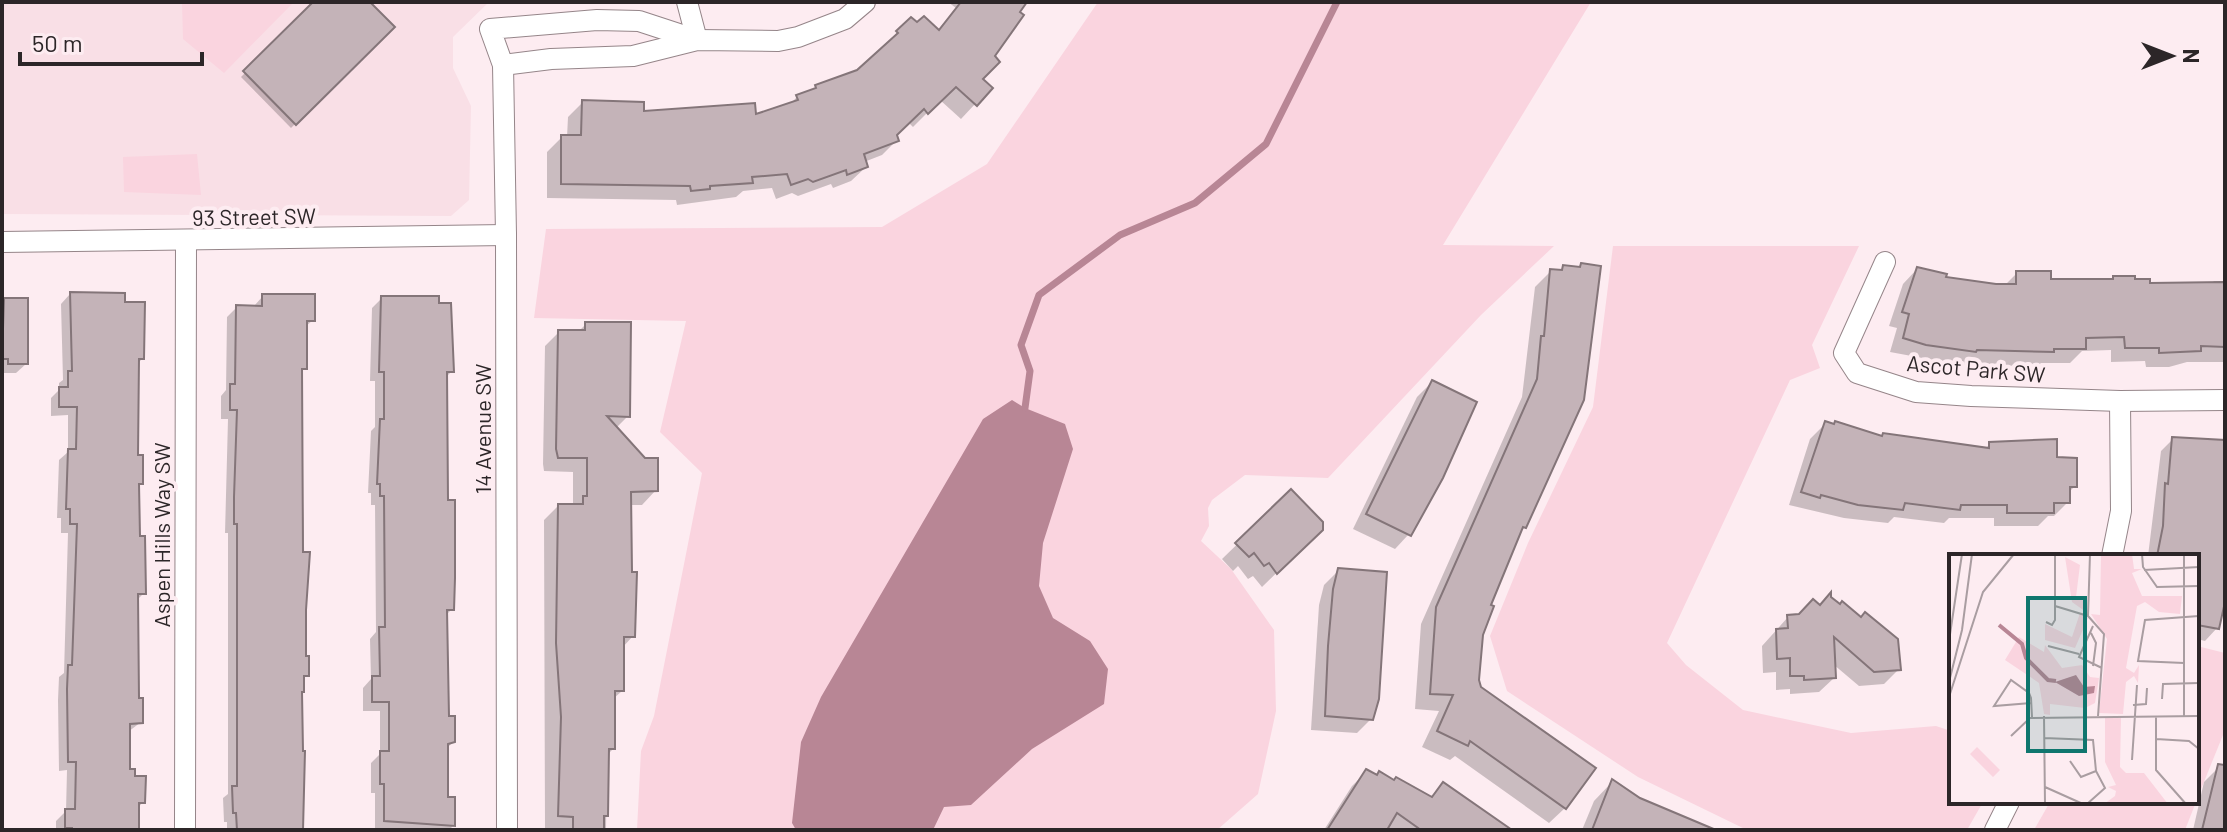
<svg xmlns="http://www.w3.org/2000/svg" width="2227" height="832" font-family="Barlow,sans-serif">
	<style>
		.built { fill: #f9dfe6 }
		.green { fill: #fad4df }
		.water { fill: #b88695 }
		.shadow { fill: #0003 }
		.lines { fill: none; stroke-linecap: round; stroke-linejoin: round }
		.stream { stroke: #b88695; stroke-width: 7 }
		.building { fill: #c4b3b8; stroke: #847579; stroke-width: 2 }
		.minor-casing { stroke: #958589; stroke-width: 22 }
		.minor { stroke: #fff; stroke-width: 20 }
		.labels { text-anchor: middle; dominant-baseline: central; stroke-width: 8; stroke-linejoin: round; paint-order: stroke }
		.street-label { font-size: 22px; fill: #2c2628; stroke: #fdecf1 }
		.inset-river { fill: none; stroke: #b88695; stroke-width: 4 }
		.inset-road { fill: none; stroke: #a99da1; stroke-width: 2 }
		.view { fill: #0f766e; fill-opacity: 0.15; stroke: #0f766e; stroke-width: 4 }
		.inset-edge { fill: none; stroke: #2c2628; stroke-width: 4 }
	</style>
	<rect width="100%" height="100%" fill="#fdecf1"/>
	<path class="built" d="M2,2H489L453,37V68L471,106L469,200L451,216L2,214Z"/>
	<g class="green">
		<path d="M182,2H294L224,73L183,39Z"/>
		<path d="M1098,2H1591L1443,245L1554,246L1481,315L1328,478L1245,475L1212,500L1208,508L1209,526L1201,541L1231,569L1274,630L1276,711L1258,794L1217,830H637L641,751L654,716L702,473L660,432L686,321L534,318L546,229L882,227L987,164Z"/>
		<path d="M197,154L201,195L124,192L123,157Z"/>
		<path d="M1613,246H1859L1812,345L1820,368L1790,380L1667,643L1686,665L1743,710L1851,733L1936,726L1951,731V802H1983L1967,830H1747L1638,777L1507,691L1490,636L1528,543L1593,407Z"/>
		<path d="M2197,646L2225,653V730L2197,799Z"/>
		<path d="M2050,802H2196L2185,830H2034Z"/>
	</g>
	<path class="water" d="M1012,400L1025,408L1065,424L1073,449L1043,543L1039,586L1053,618L1090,641L1108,669L1104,704L1032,749L971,805L944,807L933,830H796L792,823L801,742L821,697L983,419Z"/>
	<g class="shadow">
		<path d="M316,2H367L392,27L291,128L241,77Z"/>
		<path d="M948,2H1025L981,79L990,88L961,119L940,100L913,127L908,122L895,135L897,140L882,155L864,162L866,167L851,181L833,188L831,184L798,196L792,193L776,199L772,188L743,191L736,197L677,205L676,200L547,198V152L562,137H567L568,117L583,102L642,114L754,117L789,105L797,97L810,92L816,87L858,72L911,19L937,31L956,8Z"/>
		<path d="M1581,265L1524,527L1519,532L1489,606L1481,635L1477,680L1479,688L1565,808L1549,823L1455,756L1450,760L1422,747L1439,711L1415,709L1421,624L1522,397L1535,287L1551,271L1559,272L1564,268L1577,269Z"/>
		<path d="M1917,269L1943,279L2004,286L2017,273L2049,281L2148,285L2211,284L2214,281H2225V362H2187L2169,367H2146L2145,361L2111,362V350L2082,351L2070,363H2041L2037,366L1960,365L1890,352L1897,328L1889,326L1903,284Z"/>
		<path d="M70,294L123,304L143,358L137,364L136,457L141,483L137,487L144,593L136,601L137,700L141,722L128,732V771L143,802L137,809V830H56V821L66,811L67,770L59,771L58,700L59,677L64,673L68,533H61V518H57L59,460L68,452V415L51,416V398L59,390V383L63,380L61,304Z"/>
		<path d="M263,296L313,320L305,327V368L300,373L307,675L302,679L300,693L301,830H227V822H224L223,798L228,794V533H225L228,419H221V396L226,390L227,317L237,307H253Z"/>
		<path d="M382,298L452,371L445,378L446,502L452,609L445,616L447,718L453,742L446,749V799L453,826L449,830H375V793H371V763L380,754V711H363V688L371,679L370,639L376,632L375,505H371V493H368L371,431L375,427V381H370L372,308Z"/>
		<path d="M4,300L26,364L16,373H2V303Z"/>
		<path d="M586,324L628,416L615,429L656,490L642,505H629L633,636L622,648V691L613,699V749L607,755L606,830H545L544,520L558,506H573V472L544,471L543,464L545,346L559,332H578Z"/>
		<path d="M1432,382L1409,534L1395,549L1353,529L1417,397Z"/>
		<path d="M1824,425L1881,438L1984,450L1990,444L2055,459L2075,486L2068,493V502L2054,516H2048L2038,526H1994V518H1949L1944,523L1894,517L1888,523L1844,518L1789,505L1810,439Z"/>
		<path d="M2173,439L2225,442V590L2217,628L2205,641L2197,639V556H2148L2161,451Z"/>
		<path d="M1291,492L1321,529L1262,587L1253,576L1248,579L1238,566L1233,571L1222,559Z"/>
		<path d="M1339,570L1372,718L1357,733L1311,730L1319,605L1324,585Z"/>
		<path d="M1798,616L1898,670L1884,684L1859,686L1833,664L1834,678L1819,692L1790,694V689L1776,690V672L1763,673L1762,646L1788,617Z"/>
		<path d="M2217,769L2225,770V830H2193L2204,782Z"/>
		<path d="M1367,771L1429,798L1443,785L1507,830H1324L1352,786Z"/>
		<path d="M1612,782L1611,830H1582L1594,801Z"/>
	</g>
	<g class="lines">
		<path class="stream" d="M1025,408L1030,371L1021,345L1039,295L1120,235L1195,203L1266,144L1337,2"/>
	</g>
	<g class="building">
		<path d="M313,2H370L395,27L296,125L243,71Z"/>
		<path d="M961,2H1027L1020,12L1024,15L995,56L1000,62L983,79L993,88L977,106L956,87L928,114L924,109L897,135L899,141L864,154L868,167L847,175L846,170L813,182L808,179L791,185L787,174L752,177L753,183L710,186V189L691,191L690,186L561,184V135H581L582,100L644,102V111L755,103L756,114L798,100L796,95L816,88L815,85L857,70L898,33L896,31L911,17L917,22L924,16L939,30Z"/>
		<path d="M1581,263L1601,266L1584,400L1526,528L1523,527L1491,605L1494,606L1483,635L1479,680L1481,687L1596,768L1566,809L1470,741L1468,746L1437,731L1453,695L1430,694L1436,607L1537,379L1541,336H1544L1550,269L1562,270L1563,265L1580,267Z"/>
		<path d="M1917,267L1947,274L1946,277L1996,284H2016V271H2051V279H2113V276H2135V279H2150V283L2225,282V347L2201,346V351L2159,353V348H2125L2124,337L2086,338V349H2054V352L1977,350L1976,352L1926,345L1903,338L1909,314L1902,312Z"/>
		<path d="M70,292L125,293V302H145L144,359H139L138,455H143V484H139L140,536H145L146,594H138L139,698H143V723L130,724V769H135V776H146L145,803H139V830H72V828H65V809H75L76,762H68L67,689L68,665H72L77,524H70V509H66L68,449H76L77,407H59V387H68V371H72Z"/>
		<path d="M262,294H315V321H307V369H302L303,552H310L306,610V656H309V676H304V692H302L303,751H305L303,830H237L236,813H233L232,786H237V524H234V497L237,410H230V384H235L236,305L262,306Z"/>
		<path d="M381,296H439V303H451L454,372H447L448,500H455V578L454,610H447L449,716H455V742L448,744V797H455V826L384,821V784H380V751H389V702H372V676H380L379,627H385L384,496H380V484H377L380,419H384V372H379Z"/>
		<path d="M4,298H28V364H8V359H2Z"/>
		<path d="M585,322H631L630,417L607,416L645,458H658V491L631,492L632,572H637L635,637H624V691H615V749H609L608,816H604V830H573V817L558,816L561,717L556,643L558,504H583V496H587V458H558L556,449L558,330H585Z"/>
		<path d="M1432,380L1477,402L1443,478L1411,536L1366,514Z"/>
		<path d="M1825,421L1834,424L1835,421L1882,436L1883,433L1904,436L1989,448V442L2057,439V457L2077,458V487H2070V503H2054V513H2007V505H1961L1960,510L1905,503L1903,510L1858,505L1821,495L1820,498L1801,492Z"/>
		<path d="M2172,437L2225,440V602L2219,629L2197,625V556H2157L2163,526L2165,483L2168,484Z"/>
		<path d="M1291,489L1323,522V530L1277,574L1269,563L1264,566L1254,553L1249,557L1235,543Z"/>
		<path d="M1338,568L1387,572L1379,699L1373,720L1325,716L1328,646L1333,589Z"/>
		<path d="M1831,592V597L1840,604L1842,601L1861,617L1865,612L1898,639L1901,670L1874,672L1834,637L1836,678L1804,680V676H1790V658L1777,659L1776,629L1788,628L1787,615L1799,614L1813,599L1820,605Z"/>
		<path d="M2218,764L2225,765V830H2202Z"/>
		<path d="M1366,769L1377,775L1379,771L1394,780L1396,777L1432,797L1443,782L1512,830H1421L1397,813L1387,830H1327Z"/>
		<path d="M1612,779L1640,798L1716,830H1592Z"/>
	</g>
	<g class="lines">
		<g class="minor-casing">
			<g id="minor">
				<path d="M687,2L697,40"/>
				<path d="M503,65L551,59L633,56L697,40L778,41L798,37L845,19L865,2"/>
				<path d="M2,242L506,235"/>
				<path d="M1885,262L1844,353L1857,373L1916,392L1971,396L2120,401L2225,400"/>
				<path d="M2112,556L2121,511L2120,401"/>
				<path d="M185,830L186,241"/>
				<path d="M507,830L506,235L503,65L490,29L597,20L639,21L697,40"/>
				<path d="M1995,830L2009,802"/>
			</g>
		</g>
		<use href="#minor" class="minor"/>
	</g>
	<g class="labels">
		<g class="street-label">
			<text transform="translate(254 216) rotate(-1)">93 Street SW</text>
			<text transform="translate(1976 368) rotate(5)">Ascot Park SW</text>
			<text transform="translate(482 429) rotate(-90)">14 Avenue SW</text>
			<text transform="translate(161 535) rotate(-90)">Aspen Hills Way SW</text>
		</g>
	</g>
	<g transform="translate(1949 554)">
		<rect width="250" height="250" fill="#fdecf1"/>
		<path d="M152,0H183L185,15H193L183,19L193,42H233L231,60L210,58L196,48L188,52L177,114L185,119L190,111L189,129L185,122L177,128L174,160L150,159L158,85L142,60L151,61ZM116,3L131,11L127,43L137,48V58L123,48ZM131,59L139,64L126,94L96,86V70L123,83ZM70,83L95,98L96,91L113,114L133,111L141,123L150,124L146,149L136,154L101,150V161L95,160L90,129L56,106ZM156,164H172L171,213L177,219H195L219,250H155L166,242L167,237L159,233L167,231L156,208ZM28,193L51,216L44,223L21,200Z" fill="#fad4df"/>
		<path d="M127,121L135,133L146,132L145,139L130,142L106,128Z" fill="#b88695"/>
		<path class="inset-river" d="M50,71L73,90L77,104L99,126L107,127"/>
		<path class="inset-road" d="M106,0H140M193,0L194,13L208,33L250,32M235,0V162M195,16L250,13M106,52L139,62L155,80L149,162M139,62L141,0M97,68L103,71L106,66V0M144,72L130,103L153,114M142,79L147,89L144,112M0,87L13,0M99,92L130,100M235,109L189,107L196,66L250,62M0,128L13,76L23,0M0,143L34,38L65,0M213,145L214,130L250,129M82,149L45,152L62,126L80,139L82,144L83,163M184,151L197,150L198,134M95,162L96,250M207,162V216L237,250M81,164L250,162M62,182L81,164M95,184L144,186L147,217L156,234L138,250M207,185L240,187L250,195M183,206L188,131M121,207L132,223L147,217M96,233L134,250"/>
		<path class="view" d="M79,44H136V197H79Z"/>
		<rect width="250" height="250" class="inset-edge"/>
	</g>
	<rect width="2227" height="832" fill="none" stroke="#2c2628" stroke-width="8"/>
	<g transform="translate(2171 56) rotate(90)" stroke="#fdecf1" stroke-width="6" paint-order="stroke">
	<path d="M0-6L14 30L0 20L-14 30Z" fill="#2c2628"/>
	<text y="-12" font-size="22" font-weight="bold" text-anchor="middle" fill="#2c2628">N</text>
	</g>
	<path d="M20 52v12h182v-12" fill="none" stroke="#2c2628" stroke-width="4"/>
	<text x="32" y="52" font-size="24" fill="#2c2628" stroke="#fdecf1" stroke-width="6" paint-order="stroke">50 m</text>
</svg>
